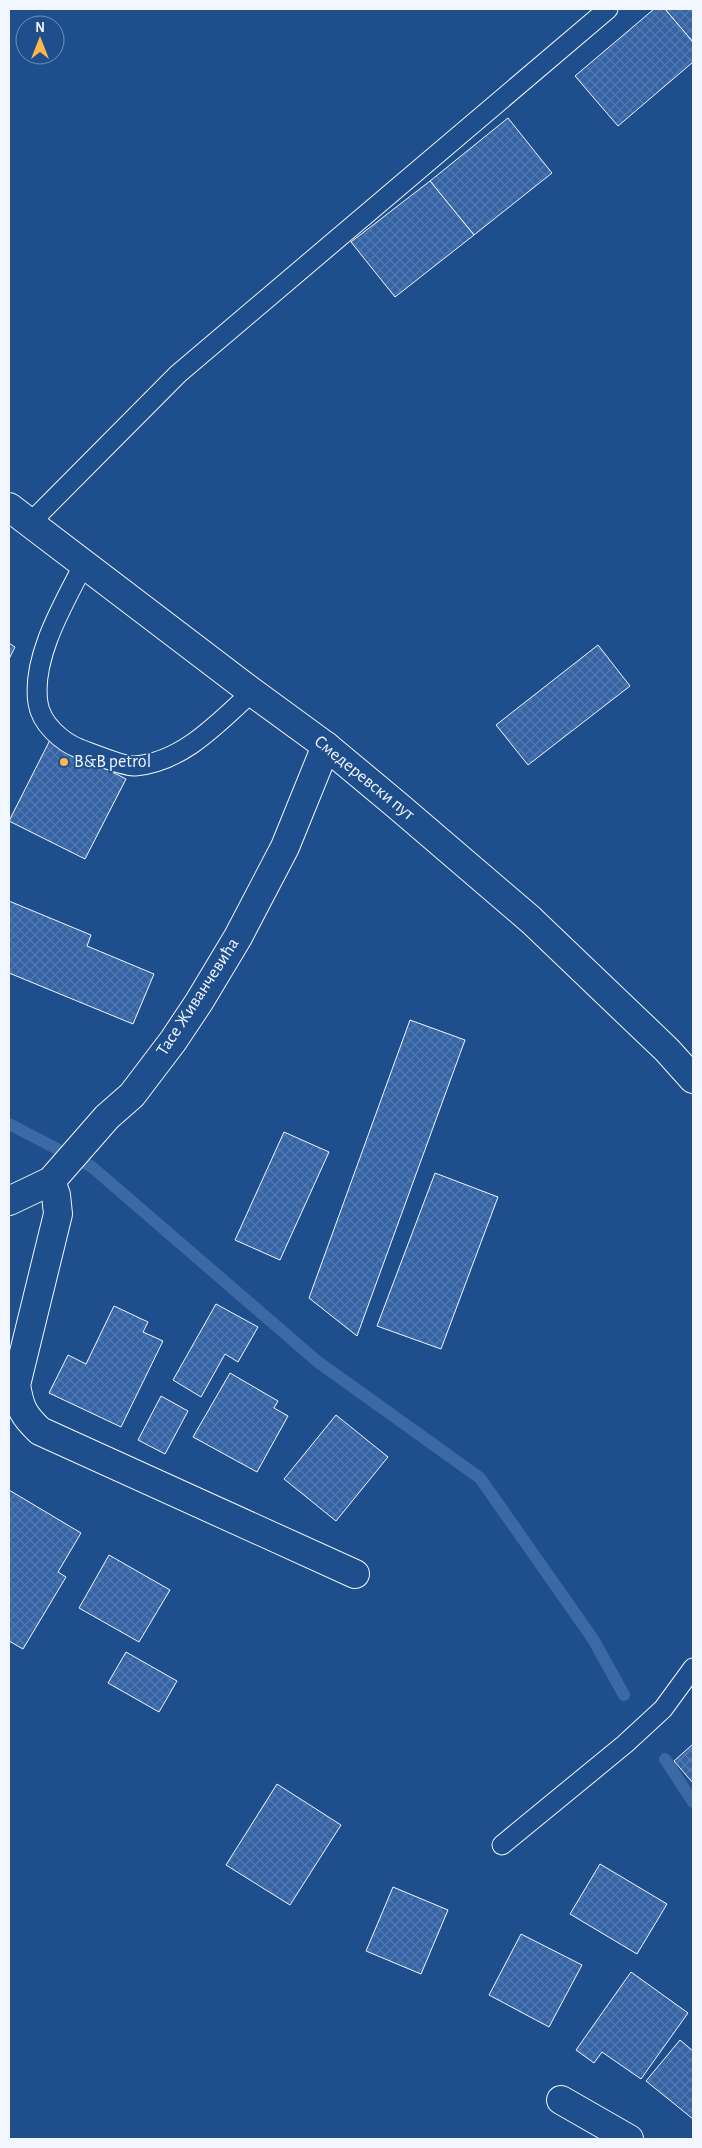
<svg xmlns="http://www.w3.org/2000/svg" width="702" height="2148" font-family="'Alegreya Sans',sans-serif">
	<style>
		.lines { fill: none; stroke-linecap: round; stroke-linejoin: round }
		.stream { stroke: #3b69a3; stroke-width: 12 }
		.building { fill: url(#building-cross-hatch); stroke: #f2f6ff }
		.service-casing { stroke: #f2f6ff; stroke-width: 21 }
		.minor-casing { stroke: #f2f6ff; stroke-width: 30 }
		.secondary-casing { stroke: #f2f6ff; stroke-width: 30 }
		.service { stroke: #1f4e8c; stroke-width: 19 }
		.minor { stroke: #1f4e8c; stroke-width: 28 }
		.secondary { stroke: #1f4e8c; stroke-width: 28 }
		.poi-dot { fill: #ffb74d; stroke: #1f4e8c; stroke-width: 2 }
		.labels { text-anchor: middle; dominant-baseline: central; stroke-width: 4; stroke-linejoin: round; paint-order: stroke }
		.poi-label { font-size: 18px; fill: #f2f6ff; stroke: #1f4e8c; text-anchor: start }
		.street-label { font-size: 18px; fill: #f2f6ff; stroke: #1f4e8c }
	</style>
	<defs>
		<pattern id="building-cross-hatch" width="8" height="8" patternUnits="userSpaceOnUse" patternTransform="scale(1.25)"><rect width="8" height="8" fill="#3563a3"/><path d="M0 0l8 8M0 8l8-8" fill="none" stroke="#537ab1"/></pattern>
	</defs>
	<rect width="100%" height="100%" fill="#1f4e8c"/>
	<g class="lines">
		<g class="stream">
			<path d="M9,1124L92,1167L318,1362L480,1478L593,1639L624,1695"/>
			<path d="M665,1759L693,1802"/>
		</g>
	</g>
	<g class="building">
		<path d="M654,9H665L693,42V62L618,126L575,76Z"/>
		<path d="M665,9H693V42Z"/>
		<path d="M508,118L552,173L474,235L430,181Z"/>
		<path d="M430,181L474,235L395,297L351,242Z"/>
		<path d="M9,643L15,647L9,659Z"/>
		<path d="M598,645L630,686L528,765L496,725Z"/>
		<path d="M50,740L126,779L85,859L9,821Z"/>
		<path d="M9,901L91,935L87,946L154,974L133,1024L9,973Z"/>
		<path d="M410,1020L465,1040L357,1336L309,1298Z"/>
		<path d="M284,1132L329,1152L280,1260L235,1240Z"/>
		<path d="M435,1173L498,1197L441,1349L377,1326Z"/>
		<path d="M216,1304L258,1327L238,1362L225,1354L201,1397L173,1380Z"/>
		<path d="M114,1306L148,1322L143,1332L163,1341L121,1427L49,1393L68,1355L86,1364Z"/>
		<path d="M230,1373L278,1401L274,1408L288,1416L257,1472L193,1437Z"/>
		<path d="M161,1396L188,1411L165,1454L138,1440Z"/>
		<path d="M336,1415L388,1457L336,1521L284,1479Z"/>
		<path d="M9,1490L81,1533L58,1572L66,1577L23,1649L9,1641Z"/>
		<path d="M109,1555L170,1590L139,1642L79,1608Z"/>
		<path d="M126,1652L177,1681L159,1712L108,1683Z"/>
		<path d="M693,1744V1783L674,1761Z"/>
		<path d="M277,1784L341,1825L290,1905L226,1865Z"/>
		<path d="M600,1864L667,1904L637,1954L570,1914Z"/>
		<path d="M393,1887L448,1910L421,1974L366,1951Z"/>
		<path d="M521,1934L582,1965L549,2027L489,1995Z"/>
		<path d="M631,1972L688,2013L641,2079L602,2052L594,2063L576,2050Z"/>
		<path d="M680,2040L693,2051V2119L646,2081Z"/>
	</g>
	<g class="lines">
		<g class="service-casing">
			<g id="service">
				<path d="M30,523L178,374L608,9"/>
				<path d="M84,564C64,603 31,658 38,703C41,724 62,742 80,749C91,753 125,767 135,766C183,762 218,723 252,692"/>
				<path d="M502,1845L625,1744L663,1709L693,1668"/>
			</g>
		</g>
		<g class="minor-casing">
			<g id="minor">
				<path d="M51,1181L56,1195L58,1214L16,1385C20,1408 23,1415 40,1431L355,1574"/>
				<path d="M9,1201L51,1181L107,1117L132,1095L173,1041L199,1002L238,937L285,847L326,746"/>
				<path d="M561,2100L629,2139"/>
			</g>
		</g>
		<g class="secondary-casing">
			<path id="secondary" d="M9,507L252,692L326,746L398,806L531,920L667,1050L693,1079"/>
		</g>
		<use href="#service" class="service"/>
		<use href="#minor" class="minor"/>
		<use href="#secondary" class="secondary"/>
	</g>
	<circle class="poi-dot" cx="64" cy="762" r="5"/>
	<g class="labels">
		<g class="poi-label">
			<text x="74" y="762">B&amp;B petrol</text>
		</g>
		<g class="street-label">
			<text transform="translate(364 778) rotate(39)">Смедеревски пут</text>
			<text transform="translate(198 997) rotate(-57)">Тасе Живанчевића</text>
		</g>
	</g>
	<rect width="702" height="2148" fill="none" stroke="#f2f6ff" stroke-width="20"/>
	<g transform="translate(40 40)"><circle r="24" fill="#1f4e8c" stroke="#7391ba"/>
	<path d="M0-4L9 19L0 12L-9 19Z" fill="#ffb74d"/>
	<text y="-8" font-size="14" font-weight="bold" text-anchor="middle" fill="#f2f6ff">N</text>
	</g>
</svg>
